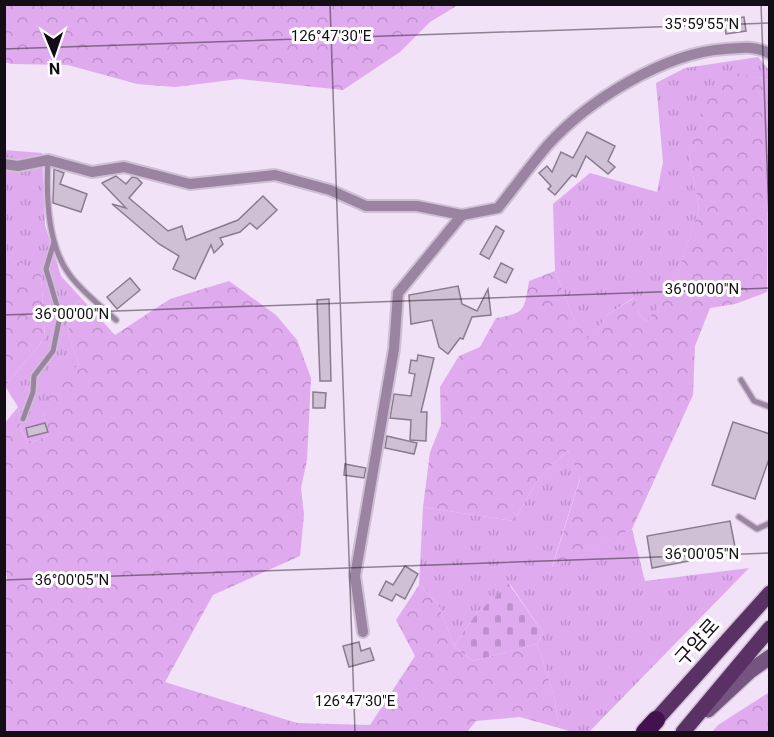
<svg xmlns="http://www.w3.org/2000/svg" width="774" height="737" font-family="Roboto,'Noto Sans KR',sans-serif">
	<style>
		.grass { fill: url(#grass-tufts) }
		.forest { fill: url(#forest-crowns) }
		.cemetery { fill: url(#cemetery-stones) }
		.building { fill: #d0c0d5; stroke: #8a7b8e; stroke-width: 1.5 }
		.lines { fill: none; stroke-linecap: round; stroke-linejoin: round }
		.lane-casing { stroke: #cec0d3; stroke-width: 8 }
		.street-casing { stroke: #cec0d3; stroke-width: 14 }
		.secondary-casing { stroke: #cec0d3; stroke-width: 18 }
		.primary-casing { stroke: #cec0d3; stroke-width: 18 }
		.highway-casing { stroke: #cec0d3; stroke-width: 21 }
		.lane { stroke: #9b84a2; stroke-width: 5 }
		.street { stroke: #9b84a2; stroke-width: 10 }
		.secondary { stroke: #75547f; stroke-width: 15 }
		.primary { stroke: #5a3165; stroke-width: 15 }
		.highway { stroke: #43114f; stroke-width: 18 }
		.ticks { fill: none; stroke: #130e15; stroke-width: 1.5; stroke-opacity: 0.45 }
		.labels { text-anchor: middle; dominant-baseline: central; stroke-width: 6; stroke-linejoin: round; paint-order: stroke }
		.street-label { font-size: 20px; fill: #130e15; stroke: #fff }
		.ticks-label { font-size: 15px; text-anchor: middle; fill: #130e15; stroke: #fff; stroke-width: 6; stroke-linejoin: round; paint-order: stroke }
	</style>
	<defs>
		<pattern id="grass-tufts" width="24" height="20" patternUnits="userSpaceOnUse" patternTransform="scale(1.5)"><rect width="24" height="20" fill="#e0aaef"/><path d="M3 7l-1-3M5 7V3M7 7l1-3M15 17l-1-3M17 17v-4M19 17l1-3" fill="none" stroke="#bf91cc"/></pattern>
		<pattern id="forest-crowns" width="20" height="18" patternUnits="userSpaceOnUse" patternTransform="scale(1.5)"><rect width="20" height="18" fill="#e0aaef"/><path d="M2 6a3 3 0 1 1 6 0M12 15a3 3 0 1 1 6 0" fill="none" stroke="#bf91cc"/></pattern>
		<pattern id="cemetery-stones" width="16" height="16" patternUnits="userSpaceOnUse" patternTransform="scale(1.5)"><rect width="16" height="16" fill="#e0aaef"/><path d="M2 7V4a2 2 0 0 1 4 0v3zM10 15v-3a2 2 0 0 1 4 0v3z" fill="#bf91cc"/></pattern>
	</defs>
	<rect width="100%" height="100%" fill="#f2e2f7"/>
	<g class="grass">
		<path d="M758,57L769,70V80L730,73L689,151L699,209L672,292L646,321L639,314L633,298L607,315L589,342L573,317L555,271L553,204L590,173L657,192L663,162L656,83L685,68Z"/>
		<path d="M4,150L42,153L45,225L61,276L82,299L67,309L69,337L79,365L44,412L48,435L29,444L21,430L18,407L5,386L45,338L41,273L5,256Z"/>
		<path d="M568,450L580,478L552,567L632,529L645,581L749,568L589,732H572L559,728L554,695L537,644L543,633L510,584L476,614L454,646L438,604L419,585L423,507L514,521L538,479Z"/>
	</g>
	<g class="forest">
		<path d="M4,5L5,4L458,5L430,22L400,52L343,90L239,79L175,87L137,84L68,65L11,64L5,62Z"/>
		<path d="M730,72L769,80L767,292L735,304L710,308L695,346L693,395L632,529L552,568L580,479L568,450L538,479L514,521L423,507L430,452L441,425L440,387L459,356L480,347L496,318C526,313 524,310 529,281L555,271L573,317L589,341L607,315L634,298L639,314L646,321L672,291L699,209L689,151L708,91Z"/>
		<path d="M5,256L41,272L45,338L5,386Z"/>
		<path d="M229,281L276,315L297,340L311,378L307,460L301,488L304,514L300,556L213,595L165,682L297,723L370,725L415,656L396,620L419,585L438,604L454,646L473,661L537,644L554,695L559,728L520,717L476,721L467,732H5L4,580H7L4,552L5,423L18,407L21,430L29,444L48,435L44,412L54,380L79,365L69,337L67,309L82,299L115,335L170,299Z"/>
		<path d="M768,693L769,732H712L718,725Z"/>
	</g>
	<path class="cemetery" d="M509,584L543,633L537,644L473,661L454,646L476,614Z"/>
	<g class="building">
		<path d="M744,17L746,31L726,34L724,20Z"/>
		<path d="M587,132L615,146L608,161L615,167L608,174L586,156L576,177L572,175L555,195L548,189L551,186L539,173L547,166L552,172L561,152L573,158Z"/>
		<path d="M54,169L64,173L60,184L87,194L81,212L53,203Z"/>
		<path d="M116,176L126,184L132,177L137,178L142,183L129,198L168,231L182,226L186,240L238,220L263,196L277,210L257,229L250,223L240,232L220,238L223,244L214,253L211,245L195,279L173,269L179,256L159,244L112,204L126,208L102,183Z"/>
		<path d="M496,226L504,231L489,259L480,254Z"/>
		<path d="M501,263L513,269L506,283L494,277Z"/>
		<path d="M130,278L140,290L117,309L107,297Z"/>
		<path d="M458,286L462,304L477,311L488,289L491,315L472,317L463,339L460,338L448,354L439,347L432,320L411,324L409,295Z"/>
		<path d="M329,299L331,381H320L317,300Z"/>
		<path d="M418,355L434,358L421,412H427L426,441L410,440L411,420L390,418L394,394L411,396L415,374L409,373L411,360L417,361Z"/>
		<path d="M313,392L326,393L325,408H313Z"/>
		<path d="M733,422L770,434V456L755,499L712,485Z"/>
		<path d="M45,423L48,432L28,437L26,428Z"/>
		<path d="M387,436L417,443L414,454L385,448Z"/>
		<path d="M345,464L366,468L364,478L344,475Z"/>
		<path d="M730,521L736,552L652,568L647,536Z"/>
		<path d="M405,566L418,574L405,599L396,594L392,601L379,595L386,581L393,585Z"/>
		<path d="M359,642L361,651L370,648L374,660L349,667L343,646Z"/>
	</g>
	<g class="lines">
		<g class="lane-casing">
			<g id="lane">
				<path d="M48,160C46,196 47,244 69,274C81,291 101,306 116,320"/>
				<path d="M741,380L754,401L770,407"/>
				<path d="M23,419L33,392L34,376L53,351L60,316L46,269L54,242"/>
				<path d="M739,517L757,529L770,523"/>
			</g>
		</g>
		<g class="street-casing">
			<g id="street">
				<path d="M4,164L18,166L48,160L92,172L124,167L190,184L275,175L330,190L366,206H417L462,215"/>
				<path d="M363,632L355,576L394,349L398,293L462,215L498,208C514,188 530,166 547,146C587,101 664,53 725,49C741,48 756,45 770,54"/>
			</g>
		</g>
		<g class="secondary-casing">
			<path id="secondary" d="M708,710L750,671L770,657"/>
		</g>
		<g class="primary-casing">
			<g id="primary">
				<path d="M656,720L770,593"/>
				<path d="M683,732L770,628"/>
			</g>
		</g>
		<g class="highway-casing">
			<path id="highway" d="M645,732L656,720"/>
		</g>
		<use href="#lane" class="lane"/>
		<use href="#street" class="street"/>
		<use href="#secondary" class="secondary"/>
		<use href="#primary" class="primary"/>
		<use href="#highway" class="highway"/>
	</g>
	<path class="ticks" d="M330,4L355,732M761,4L770,243M4,49L770,23M4,315L770,288M4,580L770,553"/>
	<g class="labels">
		<g class="street-label">
			<text transform="translate(697 642) rotate(-48)">구암로</text>
		</g>
	</g>
	<g class="ticks-label">
		<text x="702" y="29">35°59'55"N</text>
		<text x="331" y="41">126°47'30"E</text>
		<text x="702" y="294">36°00'00"N</text>
		<text x="72" y="319">36°00'00"N</text>
		<text x="702" y="559">36°00'05"N</text>
		<text x="72" y="585">36°00'05"N</text>
		<text x="355" y="706">126°47'30"E</text>
	</g>
	<rect width="774" height="737" fill="none" stroke="#130e15" stroke-width="12"/>
	<g transform="translate(54 54) rotate(178)" stroke="#ffffff" stroke-width="4.5" paint-order="stroke">
	<path d="M0-4.5L10 22L0 15L-10 22Z" fill="#130e15"/>
	<text y="-9" font-size="16" font-weight="bold" text-anchor="middle" fill="#130e15">N</text>
	</g>
</svg>
